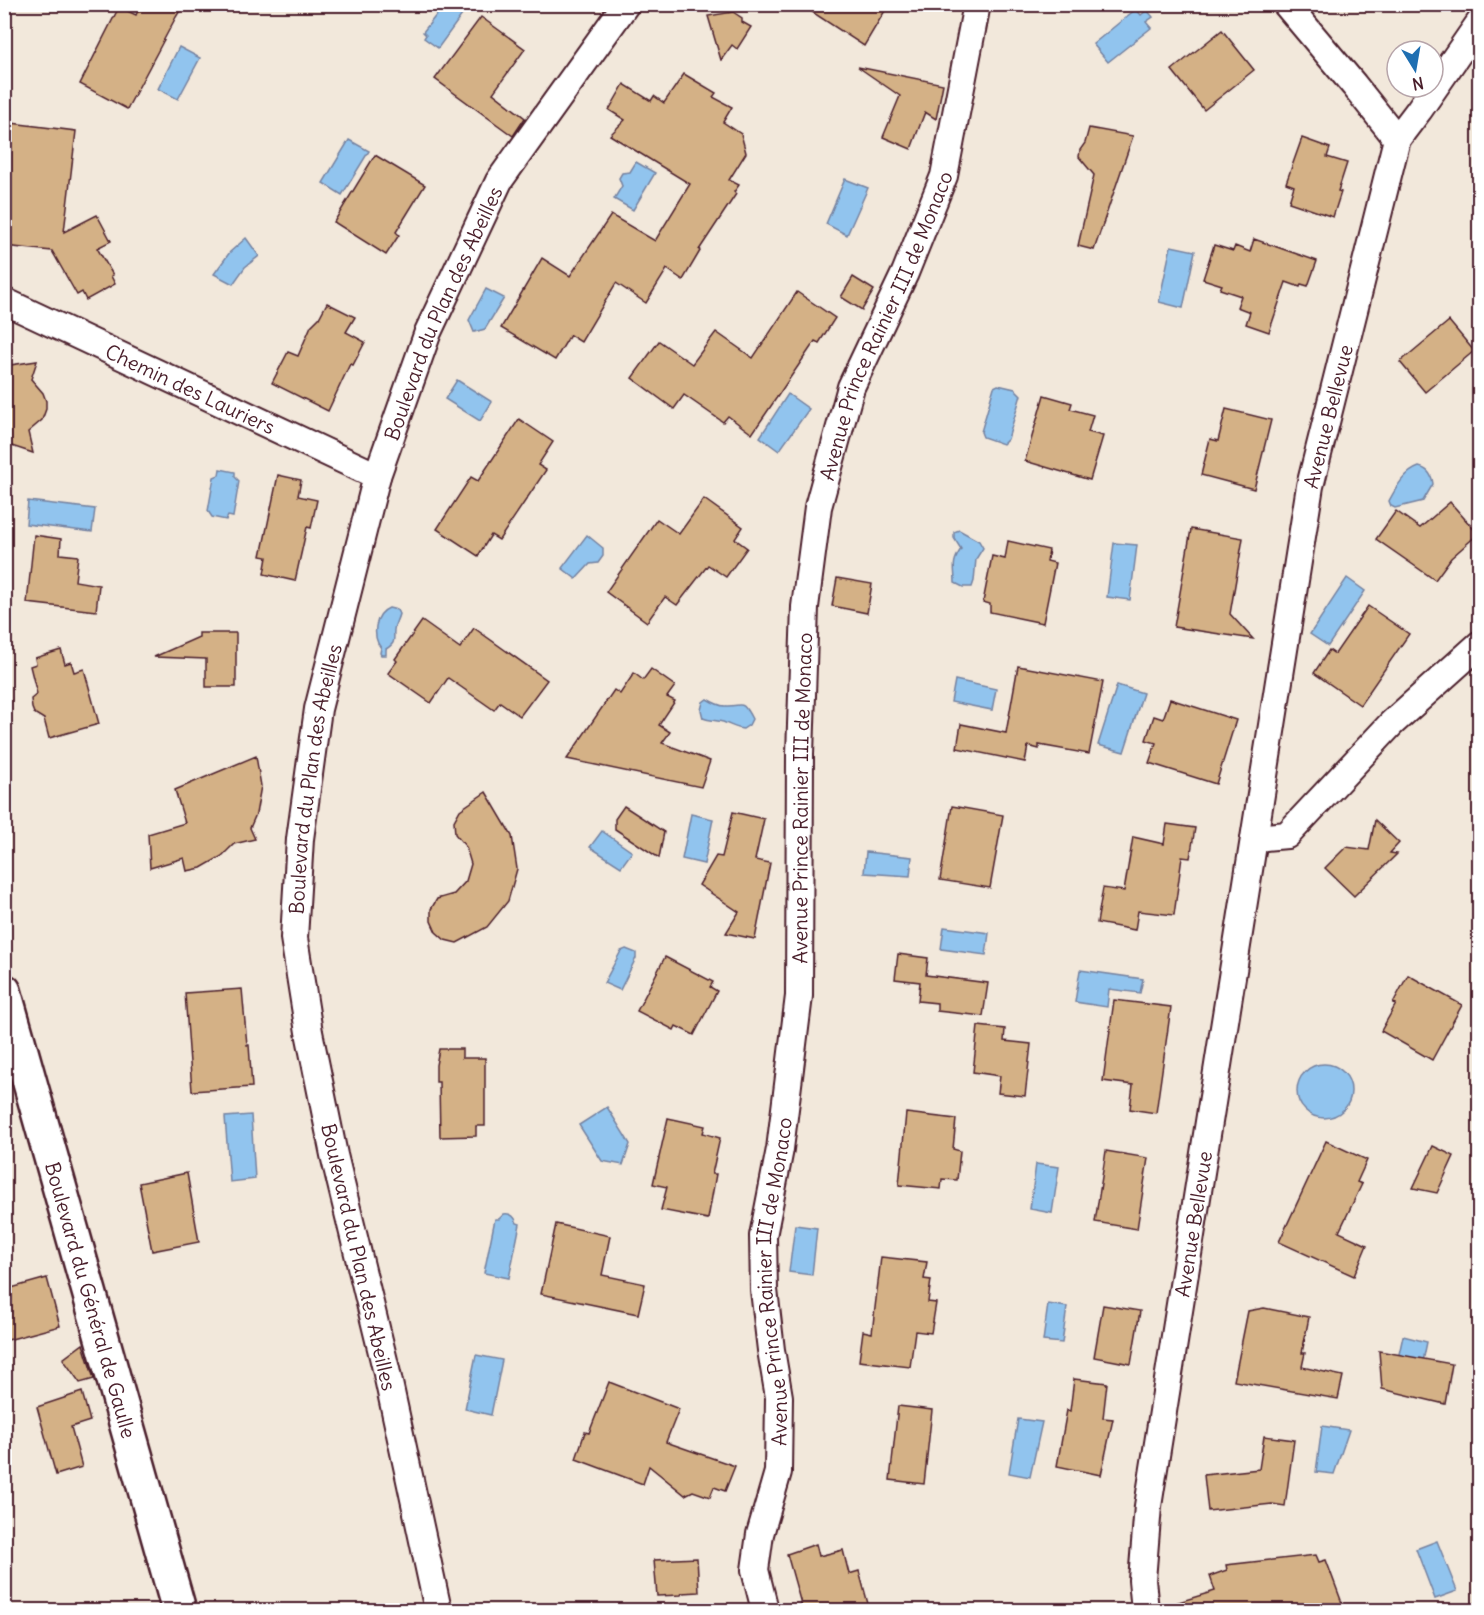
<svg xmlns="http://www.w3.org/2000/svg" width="1484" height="1615" font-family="Delius,sans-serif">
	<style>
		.water { fill: #91c4ee; stroke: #7582a0; stroke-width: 1.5 }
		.building { fill: #d4b186; stroke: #4a1f2b; stroke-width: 1.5 }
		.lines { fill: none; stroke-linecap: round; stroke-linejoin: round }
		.street-casing { stroke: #4a1f2b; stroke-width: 30 }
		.secondary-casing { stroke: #4a1f2b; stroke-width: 38 }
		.street { stroke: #fff; stroke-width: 26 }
		.secondary { stroke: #fff; stroke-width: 33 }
		.labels { text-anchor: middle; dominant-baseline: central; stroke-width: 4.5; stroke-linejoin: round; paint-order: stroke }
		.street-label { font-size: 20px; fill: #4a1f2b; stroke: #fff }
	</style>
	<rect width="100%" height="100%" fill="#f2e8db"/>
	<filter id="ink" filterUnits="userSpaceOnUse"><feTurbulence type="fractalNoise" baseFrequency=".0167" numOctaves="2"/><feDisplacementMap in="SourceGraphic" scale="12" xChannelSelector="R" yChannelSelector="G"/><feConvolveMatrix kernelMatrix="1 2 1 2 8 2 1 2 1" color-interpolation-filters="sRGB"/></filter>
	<g filter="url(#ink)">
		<g class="water">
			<path d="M445,4L448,5L462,15L438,48L424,38L426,35L423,32Z"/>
			<path d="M1136,9L1141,15L1147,10L1153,17L1146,22L1151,28L1108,62L1093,44Z"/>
			<path d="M179,47L200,58L178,99L158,89Z"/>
			<path d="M349,140L369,151L342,195L323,183Z"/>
			<path d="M636,162L655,173L633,210L614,199L622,186L619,178L622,173L630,172Z"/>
			<path d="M845,179L868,188L847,235L826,224Z"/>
			<path d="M246,238L259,256L245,267L233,284L214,274L230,252Z"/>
			<path d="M1171,246L1195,251L1183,308L1159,302Z"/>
			<path d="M486,289L504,298L485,329L474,332L469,320Z"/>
			<path d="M457,380L492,402L480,421L445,399Z"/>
			<path d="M998,385L1015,389L1021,395L1008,439L1003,444L983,437L981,432L994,387Z"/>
			<path d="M788,394L809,409L779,451L760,437Z"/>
			<path d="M1419,467C1428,469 1432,475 1433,484L1423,501L1395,508L1391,506L1389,501C1396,488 1404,472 1419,467Z"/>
			<path d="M220,469L235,472V477L239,481L233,517L228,516L226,520L212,517L208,511L214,477L219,475Z"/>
			<path d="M28,501L95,509L92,532L26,524Z"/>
			<path d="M959,530L979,541L983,548L976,559L974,581L972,587H963L955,583C955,567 951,564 961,549L954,538V532Z"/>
			<path d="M587,535L603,548V556L598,563L590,564L576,579L562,568Z"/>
			<path d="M1114,543L1137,545L1130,600L1107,597Z"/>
			<path d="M1347,578L1365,591L1328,646L1310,634Z"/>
			<path d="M389,608L397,610L399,614C398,619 394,625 394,630C393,640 397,642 386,649V655H381L380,653L381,648C372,637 374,614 389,608Z"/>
			<path d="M955,680L996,689L992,710L951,702Z"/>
			<path d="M1117,685L1143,693L1124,752L1098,745Z"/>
			<path d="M707,699C712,702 719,706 725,706C743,707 741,698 752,719L749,725L743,729C735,728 731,725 723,722C716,720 710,721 703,718L701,710L703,702Z"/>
			<path d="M691,814L713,819L704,864L682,859Z"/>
			<path d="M602,831L632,852L621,867L590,847Z"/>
			<path d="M866,852L912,857L910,876L864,873Z"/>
			<path d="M944,927L989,933L986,955L941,949Z"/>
			<path d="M626,949L636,953V958L620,990L604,983L621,951Z"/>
			<path d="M1080,970L1143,979L1140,993L1109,989L1107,1007L1075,1002Z"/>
			<circle cx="1324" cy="1091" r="27"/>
			<path d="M607,1107L630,1144L623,1165L602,1161L579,1125Z"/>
			<path d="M251,1115L255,1179L230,1182L225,1117Z"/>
			<path d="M1036,1164L1059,1167L1052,1213L1030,1209Z"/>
			<path d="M504,1214C511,1213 515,1217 517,1223L520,1224L509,1278L484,1273L495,1219H499Z"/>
			<path d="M795,1225L817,1228L812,1275L789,1272Z"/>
			<path d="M1048,1304L1067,1307L1062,1343L1043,1341Z"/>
			<path d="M1403,1336L1427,1342L1417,1391L1392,1386Z"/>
			<path d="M476,1355L502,1360L491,1415L465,1409Z"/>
			<path d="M1018,1419L1042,1422L1030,1477L1009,1473Z"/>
			<path d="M1322,1426L1349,1430L1334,1474L1316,1472Z"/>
			<path d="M1437,1541L1457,1591L1435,1599L1416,1549Z"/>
		</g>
		<g class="building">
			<path d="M141,4H184L176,17L127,109L80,84L119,7L136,15Z"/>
			<path d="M800,4H889L864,46Z"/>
			<path d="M733,12L742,18V22L751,27L737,49L732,45L721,60L708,16Z"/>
			<path d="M481,17L525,49L493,93L525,118L513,136L435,79Z"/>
			<path d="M1222,30L1254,70L1204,110L1172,70Z"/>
			<path d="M858,67L943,84L936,119L925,112L911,149L883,137L900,96Z"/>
			<path d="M684,74L716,93L713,97L732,107L723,122L741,134L746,153L729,180L739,185L734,192L736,194L699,250L700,251L683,280L667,269L646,303L616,283L581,342L570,335L555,360L501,328L542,258L570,276L611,215L655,241L690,184L610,135L625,120L609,110L624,84L651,101L654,96L664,103Z"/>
			<path d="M11,123L76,131L64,232L97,215L111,241L97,248L113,275L111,276L115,284L86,300L82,292L77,295L52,251L4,246V181Z"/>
			<path d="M1089,128L1133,136L1094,250L1078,246L1094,175L1079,157L1080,150L1085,143Z"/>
			<path d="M1302,138L1330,148L1327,157L1347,163L1338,191L1341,192L1333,217L1289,202L1294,186L1286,183Z"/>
			<path d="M375,155L425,185L396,232L399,235L386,255L334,222Z"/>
			<path d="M1254,239L1317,261L1308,286L1301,284L1300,287L1286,282L1269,332L1246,324L1250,312L1237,307L1241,296L1220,289L1222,285L1203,279L1214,245L1233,251L1235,246L1250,252Z"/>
			<path d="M853,277L874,290L862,310L841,297Z"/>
			<path d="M797,292L835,318L819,343L815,341L752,434L728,416L723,422L684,395L674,409L632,378L659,341L692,364L716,332L753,358Z"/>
			<path d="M327,303L355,317L346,332L365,342L353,365L350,364L328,411L272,383L288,352L298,356L311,326L319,318Z"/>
			<path d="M1449,321L1474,351L1425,392L1400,362Z"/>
			<path d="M37,361L31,379L43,393L46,401V409L42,420L28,432L33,453L12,446L4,453V366Z"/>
			<path d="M1044,395L1072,403L1070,409L1093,415L1088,432L1103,436L1090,480L1025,461Z"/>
			<path d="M1226,409L1271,420L1254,489L1201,475L1210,439L1218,441Z"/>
			<path d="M519,419L553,442L538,465L546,470L499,540L491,535L478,556L437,529L471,477L478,481Z"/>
			<path d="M278,475L301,480L298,496L317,500L311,528L307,527L295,581L264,574L267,557L261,556Z"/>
			<path d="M704,499L743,527L735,539L747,548L726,577L708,565L677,605L665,597L647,622L606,592L657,519L679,534Z"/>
			<path d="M1450,502L1478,534L1451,558L1435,580L1376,539L1396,511L1420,528Z"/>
			<path d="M1191,529L1243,538L1230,614L1253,639L1174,627Z"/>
			<path d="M34,535L61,539L60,554L78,556L75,581L99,585L96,611L27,603Z"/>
			<path d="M1008,541L1049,550L1047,561L1055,563L1043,623L990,612V604L983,602L992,556L1005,559Z"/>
			<path d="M837,578L872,584L867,613L832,606Z"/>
			<path d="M1368,606L1409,634L1360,705L1314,673L1329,650L1335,654Z"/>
			<path d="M422,621L460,648L474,628L547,680L520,716L500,702L494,710L448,678L431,703L388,673L397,661L395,659Z"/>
			<path d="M199,633H236V687H206V659L154,657L199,637Z"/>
			<path d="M61,650L65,664L71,662L74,672L84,669L99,724L49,738L44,719L34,713L32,708L31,699L37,694L30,666L36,664L35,658Z"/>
			<path d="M1018,666L1103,682L1089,754L1039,745V749L1028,746L1025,762L957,748L961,724L1006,733Z"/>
			<path d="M651,669L675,686L667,697L675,701L659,725L670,732L662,743L710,761L701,787L567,759L614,690L620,694L634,673L643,680Z"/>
			<path d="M1170,699L1236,720L1216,784L1149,763L1156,743L1146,740L1154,716L1163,719Z"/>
			<path d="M256,756L261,786L256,814L250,828L255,839L234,844L222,856L201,868L187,871L184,858L150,868L148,834L185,823L175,790Z"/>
			<path d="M486,792L512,836L517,869L508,901L487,927L457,943L445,940L436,932L431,921V909L437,899L454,894L466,881L471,864L466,847L455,834L454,821L460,810Z"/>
			<path d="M624,806L664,832L659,858L615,829V819Z"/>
			<path d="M952,806L1003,815L990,888L940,880Z"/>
			<path d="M733,812L764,819L755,860L770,863L755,939L726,933L739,912L699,885L716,856L722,857Z"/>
			<path d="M1375,820L1399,843L1390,853L1397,854L1354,896L1325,868L1346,847L1369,850Z"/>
			<path d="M1167,824L1195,828L1190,858L1182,857L1174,915L1138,911L1135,930L1097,923L1103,888L1124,891L1133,837L1164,844Z"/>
			<path d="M898,954L928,958L926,975L988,983L983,1016L937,1011V1003L918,1001L920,982L895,979Z"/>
			<path d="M665,957L713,982L710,987L717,991L694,1035L676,1026L674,1030L637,1011Z"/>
			<path d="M1408,975L1462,1005L1432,1060L1381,1031L1396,1004L1393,1003Z"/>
			<path d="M242,989L247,1045H249L252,1087L192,1091L185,993Z"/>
			<path d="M1114,1000L1171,1007L1156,1113L1130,1109L1133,1085L1103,1081Z"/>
			<path d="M978,1026L1005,1029L1004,1041L1031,1044L1025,1096L998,1093L1000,1076L973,1072Z"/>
			<path d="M439,1049H462V1058H485V1126H476V1136L440,1137L439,1082H436V1065Z"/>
			<path d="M906,1113L956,1119L953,1149L960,1151L957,1180L942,1179L941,1189L899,1185Z"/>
			<path d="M668,1118L705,1126L703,1133L720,1138L712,1174H716L708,1219L661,1210L667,1187L653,1184Z"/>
			<path d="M1326,1141L1367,1160L1357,1182L1362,1184L1339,1232L1367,1245L1354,1276L1279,1242Z"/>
			<path d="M1433,1146L1454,1156L1437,1193L1413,1188Z"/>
			<path d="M1106,1151L1148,1158L1137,1229L1095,1222Z"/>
			<path d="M187,1173L199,1242L152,1251L139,1183Z"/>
			<path d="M556,1224L610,1236L602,1275L645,1284L638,1314L541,1294Z"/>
			<path d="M881,1257L927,1262L924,1279L931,1280L928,1302L936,1303L931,1333L915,1331L910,1367L859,1361L863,1331L872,1333Z"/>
			<path d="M47,1278L60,1326L4,1341V1290Z"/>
			<path d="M1103,1305L1140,1311L1131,1364L1094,1357Z"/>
			<path d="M1264,1308L1309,1317L1302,1353H1305L1302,1367L1343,1376L1338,1399L1234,1381L1248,1311Z"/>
			<path d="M83,1344L94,1379L80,1383L63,1359Z"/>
			<path d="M1379,1351L1452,1364L1445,1404L1382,1389Z"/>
			<path d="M1074,1379L1107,1383L1103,1418L1113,1419L1101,1475L1057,1466L1067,1410L1070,1411Z"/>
			<path d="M609,1382L679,1409L666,1442L735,1466L725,1491L714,1487L710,1497L693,1491L685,1495L649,1466L643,1484L576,1459L585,1432L589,1433Z"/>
			<path d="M82,1392L90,1421L71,1427L82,1467L56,1475L37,1407Z"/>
			<path d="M898,1406L932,1410L924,1484L890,1480Z"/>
			<path d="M1264,1436L1294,1440L1285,1506L1272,1504L1208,1511L1204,1475L1259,1469Z"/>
			<path d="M816,1544L819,1556L843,1550L849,1574L859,1571L870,1611H803L787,1554Z"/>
			<path d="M1316,1555L1319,1562L1326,1560L1345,1611H1173L1172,1604L1215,1591L1210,1576L1227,1570L1226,1565Z"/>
			<path d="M697,1558L699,1592L682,1593L681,1595L657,1596L654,1560Z"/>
		</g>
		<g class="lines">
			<g class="street-casing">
				<g id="street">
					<path d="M1286,4L1354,85L1397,139"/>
					<path id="s1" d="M4,301L377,476"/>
					<path d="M1255,838L1287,835L1392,723L1480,644"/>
					<path id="s2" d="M438,1610L386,1369L334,1155L309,1032L294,938L300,839L318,709L377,476L428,332L499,181L626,4"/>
					<path id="s3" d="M765,1610L755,1570L760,1534L778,1472L779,1397L771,1350L764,1290L763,1236L780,1149L799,996L800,754L805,607L818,507L851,387L905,273L944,176L977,4"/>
					<path id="s4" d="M1145,1610L1142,1580L1148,1506L1310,486L1397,139L1419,110L1480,22"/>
				</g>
			</g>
			<g class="secondary-casing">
				<g id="secondary">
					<path id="s5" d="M4,991L179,1610"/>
				</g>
			</g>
			<use href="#street" class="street"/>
			<use href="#secondary" class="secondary"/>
		</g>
	</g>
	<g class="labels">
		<g class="street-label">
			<text stroke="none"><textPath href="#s2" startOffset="1334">Boulevard du Plan des Abeilles</textPath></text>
			<text stroke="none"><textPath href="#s3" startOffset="1306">Avenue Prince Rainier III de Monaco</textPath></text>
			<text stroke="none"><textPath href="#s1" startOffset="206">Chemin des Lauriers</textPath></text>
			<text stroke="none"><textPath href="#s4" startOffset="1209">Avenue Bellevue</textPath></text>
			<text stroke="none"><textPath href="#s2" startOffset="848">Boulevard du Plan des Abeilles</textPath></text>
			<text stroke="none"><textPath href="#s3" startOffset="820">Avenue Prince Rainier III de Monaco</textPath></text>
			<text stroke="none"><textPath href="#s4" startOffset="390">Avenue Bellevue</textPath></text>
			<text transform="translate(359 1257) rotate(77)">Boulevard du Plan des Abeilles</text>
			<text stroke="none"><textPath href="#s3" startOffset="334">Avenue Prince Rainier III de Monaco</textPath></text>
			<text stroke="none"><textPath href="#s5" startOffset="321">Boulevard du Général de Gaulle</textPath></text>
		</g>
	</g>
	<rect width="1484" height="1615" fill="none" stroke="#fff" stroke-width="24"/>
	<rect x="12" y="12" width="1460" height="1591" fill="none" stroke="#4a1f2b" stroke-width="2" filter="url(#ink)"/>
	<g transform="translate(1415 69) rotate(169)"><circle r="28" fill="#ffffff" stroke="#b7a5aa" stroke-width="1.5"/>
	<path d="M0-4.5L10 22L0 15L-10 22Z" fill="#1f6fb2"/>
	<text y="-9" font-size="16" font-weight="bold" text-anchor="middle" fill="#4a1f2b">N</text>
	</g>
</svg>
